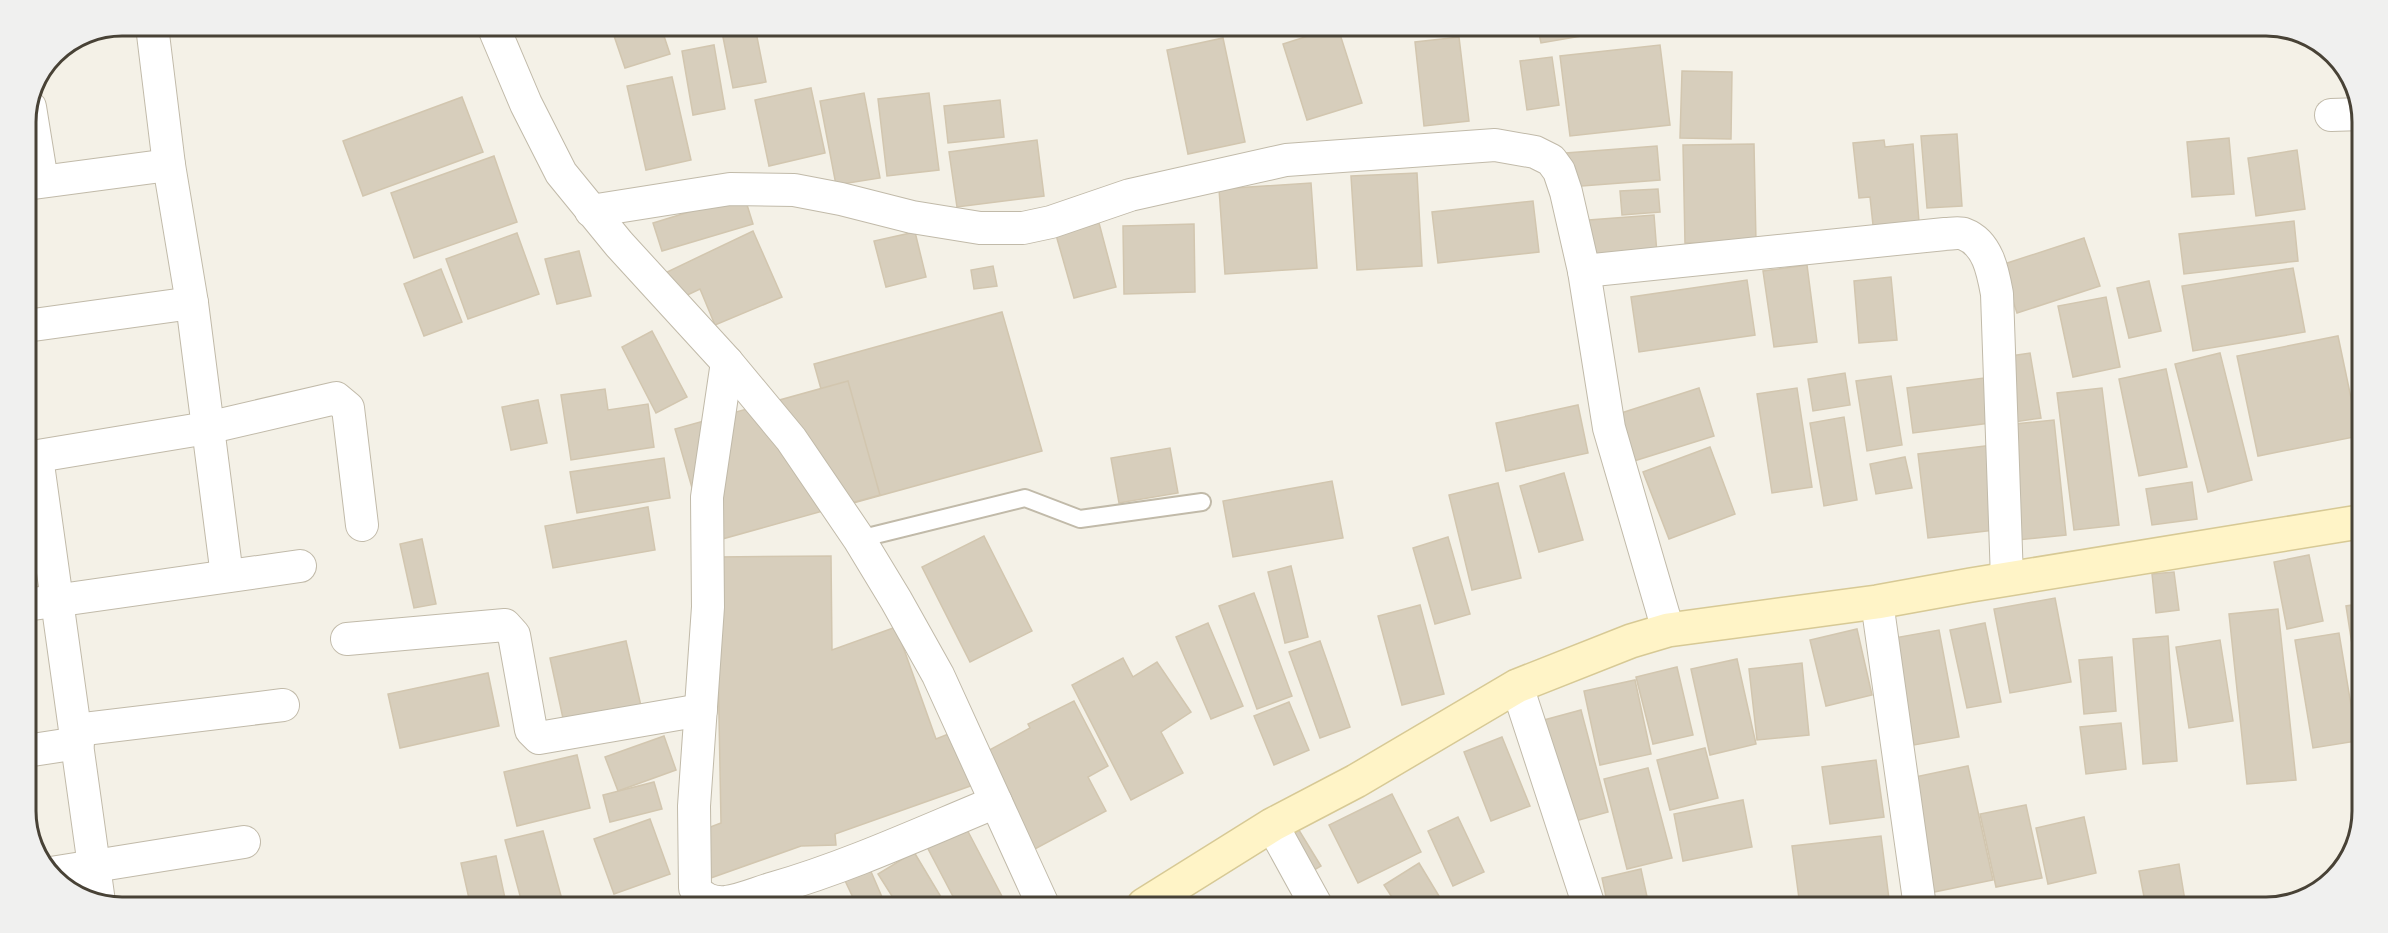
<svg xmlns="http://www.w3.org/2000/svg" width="2388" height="933" font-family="'DejaVu Sans',sans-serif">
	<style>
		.building { fill: #d7cebc; stroke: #d2c6af; stroke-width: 1.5 }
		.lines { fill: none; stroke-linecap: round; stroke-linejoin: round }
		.lane-casing { stroke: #c1baa9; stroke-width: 20 }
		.street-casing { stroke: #c1baa9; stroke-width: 34 }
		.secondary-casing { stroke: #d7c995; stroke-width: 36 }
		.lane { stroke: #fff; stroke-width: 16 }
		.street { stroke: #fff; stroke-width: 32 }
		.secondary { stroke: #fff4c7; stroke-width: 33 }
		.rim { fill: none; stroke: #484236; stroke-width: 3 }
	</style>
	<rect width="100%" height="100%" fill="#f4f1e7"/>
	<g class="building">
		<path d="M611,27H661L670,54L625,68Z"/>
		<path d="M721,27H755L766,82L733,88Z"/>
		<path d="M1333,28H1338L1362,103L1307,120L1283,44Z"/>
		<path d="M1538,29H1580L1582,36L1541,43Z"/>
		<path d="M1459,37L1469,121L1424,126L1415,42Z"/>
		<path d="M1223,38L1245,142L1188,154L1167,50Z"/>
		<path d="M714,45L725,109L693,115L682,51Z"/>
		<path d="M1660,45L1670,125L1570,136L1560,56Z"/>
		<path d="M1552,57L1559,105L1527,110L1520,61Z"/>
		<path d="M1682,71L1732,72L1731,139L1680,138Z"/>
		<path d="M672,77L691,160L646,170L627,86Z"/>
		<path d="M811,88L825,153L769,166L755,100Z"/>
		<path d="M864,93L880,178L836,185L820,101Z"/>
		<path d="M929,93L939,170L887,176L878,99Z"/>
		<path d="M462,97L483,152L363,196L343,141Z"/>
		<path d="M1000,100L1004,137L948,143L944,106Z"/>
		<path d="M1957,134L1962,206L1927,208L1921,136Z"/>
		<path d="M2229,138L2234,194L2192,197L2187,142Z"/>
		<path d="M1037,140L1044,196L957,207L949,152Z"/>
		<path d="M1884,140L1885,147L1913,144L1919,222L1873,225L1870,197L1859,198L1853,143Z"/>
		<path d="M1754,144L1756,243H1685L1683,145Z"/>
		<path d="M1657,146L1660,180L1569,187L1566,153Z"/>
		<path d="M2297,150L2305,209L2256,216L2248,158Z"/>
		<path d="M494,156L517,222L414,258L391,193Z"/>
		<path d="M1417,173L1422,266L1357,270L1351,176Z"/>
		<path d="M1311,183L1317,268L1225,274L1219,189Z"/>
		<path d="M1658,189L1660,212L1622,215L1620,191Z"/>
		<path d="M744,195L753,224L662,251L653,223Z"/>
		<path d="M1533,201L1539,252L1438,263L1432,212Z"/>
		<path d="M1654,215L1657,254L1593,260L1589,220Z"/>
		<path d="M2294,221L2298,261L2184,274L2179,234Z"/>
		<path d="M1099,223L1116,287L1074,298L1056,235Z"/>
		<path d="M1194,224L1195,292L1124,294L1123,226Z"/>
		<path d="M753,231L782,297L715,325L700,289L679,299L667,272Z"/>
		<path d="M915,232L926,277L886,287L874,241Z"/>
		<path d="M517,233L539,294L468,319L446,259Z"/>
		<path d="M2084,238L2100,286L2017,313L2001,265Z"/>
		<path d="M579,251L591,296L557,304L545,259Z"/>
		<path d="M1807,265L1817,342L1774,347L1763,271Z"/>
		<path d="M993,266L997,286L974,289L971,270Z"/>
		<path d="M2293,268L2305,332L2193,351L2182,286Z"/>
		<path d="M441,269L462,322L424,336L404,284Z"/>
		<path d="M1891,277L1897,340L1859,343L1854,281Z"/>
		<path d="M1747,280L1755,335L1639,352L1631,297Z"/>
		<path d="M2149,281L2161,331L2129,338L2117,288Z"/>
		<path d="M2106,297L2120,367L2073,377L2058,306Z"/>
		<path d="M1002,312L1042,451L853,503L814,364Z"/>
		<path d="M652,331L687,397L656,413L622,347Z"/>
		<path d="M2338,336L2359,436L2258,456L2237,356Z"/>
		<path d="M2030,353L2041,418L2008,423L1997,358Z"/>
		<path d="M2220,353L2252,480L2208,492L2175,364Z"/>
		<path d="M2166,369L2187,467L2139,476L2119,379Z"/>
		<path d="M1845,373L1850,405L1813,411L1808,379Z"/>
		<path d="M1891,376L1902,445L1867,451L1856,381Z"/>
		<path d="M1984,378L1990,423L1913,433L1907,388Z"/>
		<path d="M848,381L880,495L708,543L675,429Z"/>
		<path d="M1699,388L1714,436L1634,461L1618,414Z"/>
		<path d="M1797,388L1812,487L1772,493L1757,394Z"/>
		<path d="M2102,388L2119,525L2074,530L2057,393Z"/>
		<path d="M605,389L608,410L648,404L654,447L571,460L561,395Z"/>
		<path d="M538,400L547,443L511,450L502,407Z"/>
		<path d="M1578,405L1588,453L1506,471L1496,423Z"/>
		<path d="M1844,417L1857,500L1824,506L1810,423Z"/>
		<path d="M2054,420L2066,535L2017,540L2005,425Z"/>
		<path d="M1993,445L2003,529L1928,538L1918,454Z"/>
		<path d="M1710,447L1735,514L1669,539L1643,472Z"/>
		<path d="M1170,448L1178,493L1119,503L1111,458Z"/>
		<path d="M1905,457L1912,488L1876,494L1870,464Z"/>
		<path d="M664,458L670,498L577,513L570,472Z"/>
		<path d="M1564,473L1583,540L1539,552L1520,486Z"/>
		<path d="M1332,481L1343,538L1233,557L1223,501Z"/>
		<path d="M2192,482L2197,519L2152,525L2146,489Z"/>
		<path d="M1498,483L1521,578L1472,590L1449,495Z"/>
		<path d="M648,507L655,550L553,568L545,526Z"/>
		<path d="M984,536L1032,631L970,662L922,567Z"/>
		<path d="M1448,537L1470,614L1435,624L1413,548Z"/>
		<path d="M422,539L436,604L414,608L400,544Z"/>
		<path d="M2309,555L2323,621L2287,629L2274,562Z"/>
		<path d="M831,556L832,650L896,627L936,739L951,733L976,784L835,834L836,845L801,846L708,879L692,834L721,823L716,557Z"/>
		<path d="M1291,566L1308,637L1285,643L1268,572Z"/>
		<path d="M2174,572L2179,610L2156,613L2152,574Z"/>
		<path d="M1254,593L1292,696L1257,709L1219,606Z"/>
		<path d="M2055,598L2071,682L2010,693L1994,609Z"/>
		<path d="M2359,604L2358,683L2346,606Z"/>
		<path d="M1420,605L1444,694L1402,705L1378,616Z"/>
		<path d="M2278,609L2296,780L2247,784L2229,614Z"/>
		<path d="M1208,623L1243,706L1211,719L1176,637Z"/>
		<path d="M1985,623L2001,702L1967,708L1950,630Z"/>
		<path d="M1857,629L1872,695L1826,706L1810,640Z"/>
		<path d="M1939,630L1959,737L1914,745L1894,638Z"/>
		<path d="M2339,633L2357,741L2313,748L2295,640Z"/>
		<path d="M2168,636L2177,761L2143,764L2133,639Z"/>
		<path d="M2220,640L2233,721L2189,728L2176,647Z"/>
		<path d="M626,641L641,706L564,723L550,658Z"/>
		<path d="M1320,641L1350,727L1320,738L1289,652Z"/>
		<path d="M2112,657L2116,711L2084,714L2079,660Z"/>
		<path d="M1123,658L1133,677L1157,662L1191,712L1161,732L1183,773L1131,800L1072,685Z"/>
		<path d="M1737,659L1756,744L1710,755L1691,669Z"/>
		<path d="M1802,663L1809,735L1757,740L1749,669Z"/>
		<path d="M1677,667L1693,735L1653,744L1636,677Z"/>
		<path d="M488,673L499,726L400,748L388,694Z"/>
		<path d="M1635,680L1651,754L1600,765L1584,691Z"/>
		<path d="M1074,701L1108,766L1088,777L1106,811L1033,850L982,754L1030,728L1028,724Z"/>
		<path d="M1289,702L1309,750L1274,765L1254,716Z"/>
		<path d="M1581,710L1608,812L1568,823L1540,721Z"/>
		<path d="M2121,723L2126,769L2086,774L2080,727Z"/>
		<path d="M664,736L676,770L618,791L605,757Z"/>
		<path d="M1502,737L1530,806L1491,821L1464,752Z"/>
		<path d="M1705,748L1718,798L1670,810L1657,760Z"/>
		<path d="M577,755L590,808L517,826L504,772Z"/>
		<path d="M1876,760L1884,817L1830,824L1822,767Z"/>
		<path d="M1968,766L1993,880L1934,892L1910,778Z"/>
		<path d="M1648,768L1672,858L1627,869L1604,779Z"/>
		<path d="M654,782L662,809L610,822L603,795Z"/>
		<path d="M1392,794L1421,852L1358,883L1329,825Z"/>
		<path d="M1743,800L1752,847L1683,861L1674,814Z"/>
		<path d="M2026,805L2042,878L1996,887L1980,814Z"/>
		<path d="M1458,817L1484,872L1453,886L1428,831Z"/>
		<path d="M2084,817L2096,873L2048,884L2036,828Z"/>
		<path d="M650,819L670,874L614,894L594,839Z"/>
		<path d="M963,822L1005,902L1000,904H957L925,843Z"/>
		<path d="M1297,827L1321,866L1304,876L1281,836Z"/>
		<path d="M543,831L563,903H522L505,840Z"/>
		<path d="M1881,836L1890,907L1800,906L1792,846Z"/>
		<path d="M914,852L941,897L929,904H897L878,874Z"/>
		<path d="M496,856L506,903H470L461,863Z"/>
		<path d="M866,860L885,904H856L841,872Z"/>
		<path d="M1419,863L1445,906L1397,905L1384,885Z"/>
		<path d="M2179,864L2186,907H2146L2139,871Z"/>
		<path d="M1641,869L1649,906H1608L1602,878Z"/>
	</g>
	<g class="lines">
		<g class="lane-casing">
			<path id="lane" d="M859,539L1025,498L1080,519L1202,502"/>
		</g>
		<g class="street-casing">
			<g id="street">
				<path d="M152,26L169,165L192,303L227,576"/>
				<path d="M493,26L526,104L561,173L619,244L727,362L791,439L859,539L896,600L938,675L1043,905"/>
				<path d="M30,107L42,181"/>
				<path d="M2331,115L2362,114"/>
				<path d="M26,184L169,165"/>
				<path d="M591,211L730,189L794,190L841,199L912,217L980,228H1023L1051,222L1130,195L1286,160L1495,145L1535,152L1551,160L1559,171L1566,192L1584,271L1609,428L1668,630"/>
				<path d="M1584,271L1945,234C1950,234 1959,232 1964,234C1988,243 1993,272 1997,294L2007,579"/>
				<path d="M26,326L192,303"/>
				<path d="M727,362L707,497L708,607L694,806L695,888C702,899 712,903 726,902C742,900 759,892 774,888C850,866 923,832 996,802"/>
				<path d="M37,457L99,902"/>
				<path d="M26,458L207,428L336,398L348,408L362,525"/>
				<path d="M1877,602L1920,907"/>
				<path d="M26,605L300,566"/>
				<path d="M347,639L505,625L514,635L531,730L539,738L701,710"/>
				<path d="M1517,686L1589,906"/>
				<path d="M76,730L283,705"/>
				<path d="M26,751L78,743"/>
				<path d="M1272,825L1316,905"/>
				<path d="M51,873L244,842"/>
			</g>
		</g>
		<g class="secondary-casing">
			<path id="secondary" d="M1144,905L1272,825L1356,781L1517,686L1631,641L1668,630L1877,602L1971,585L2359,522"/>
		</g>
		<use href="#lane" class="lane"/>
		<use href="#street" class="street"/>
		<use href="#secondary" class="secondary"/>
	</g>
	<path d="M0 0H2388V933H0ZM122 36H2266A86 86 0 0 1 2352 122V811A86 86 0 0 1 2266 897H122A86 86 0 0 1 36 811V122A86 86 0 0 1 122 36Z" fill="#f0f0ef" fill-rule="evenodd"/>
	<path class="rim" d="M122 36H2266A86 86 0 0 1 2352 122V811A86 86 0 0 1 2266 897H122A86 86 0 0 1 36 811V122A86 86 0 0 1 122 36Z"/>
</svg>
